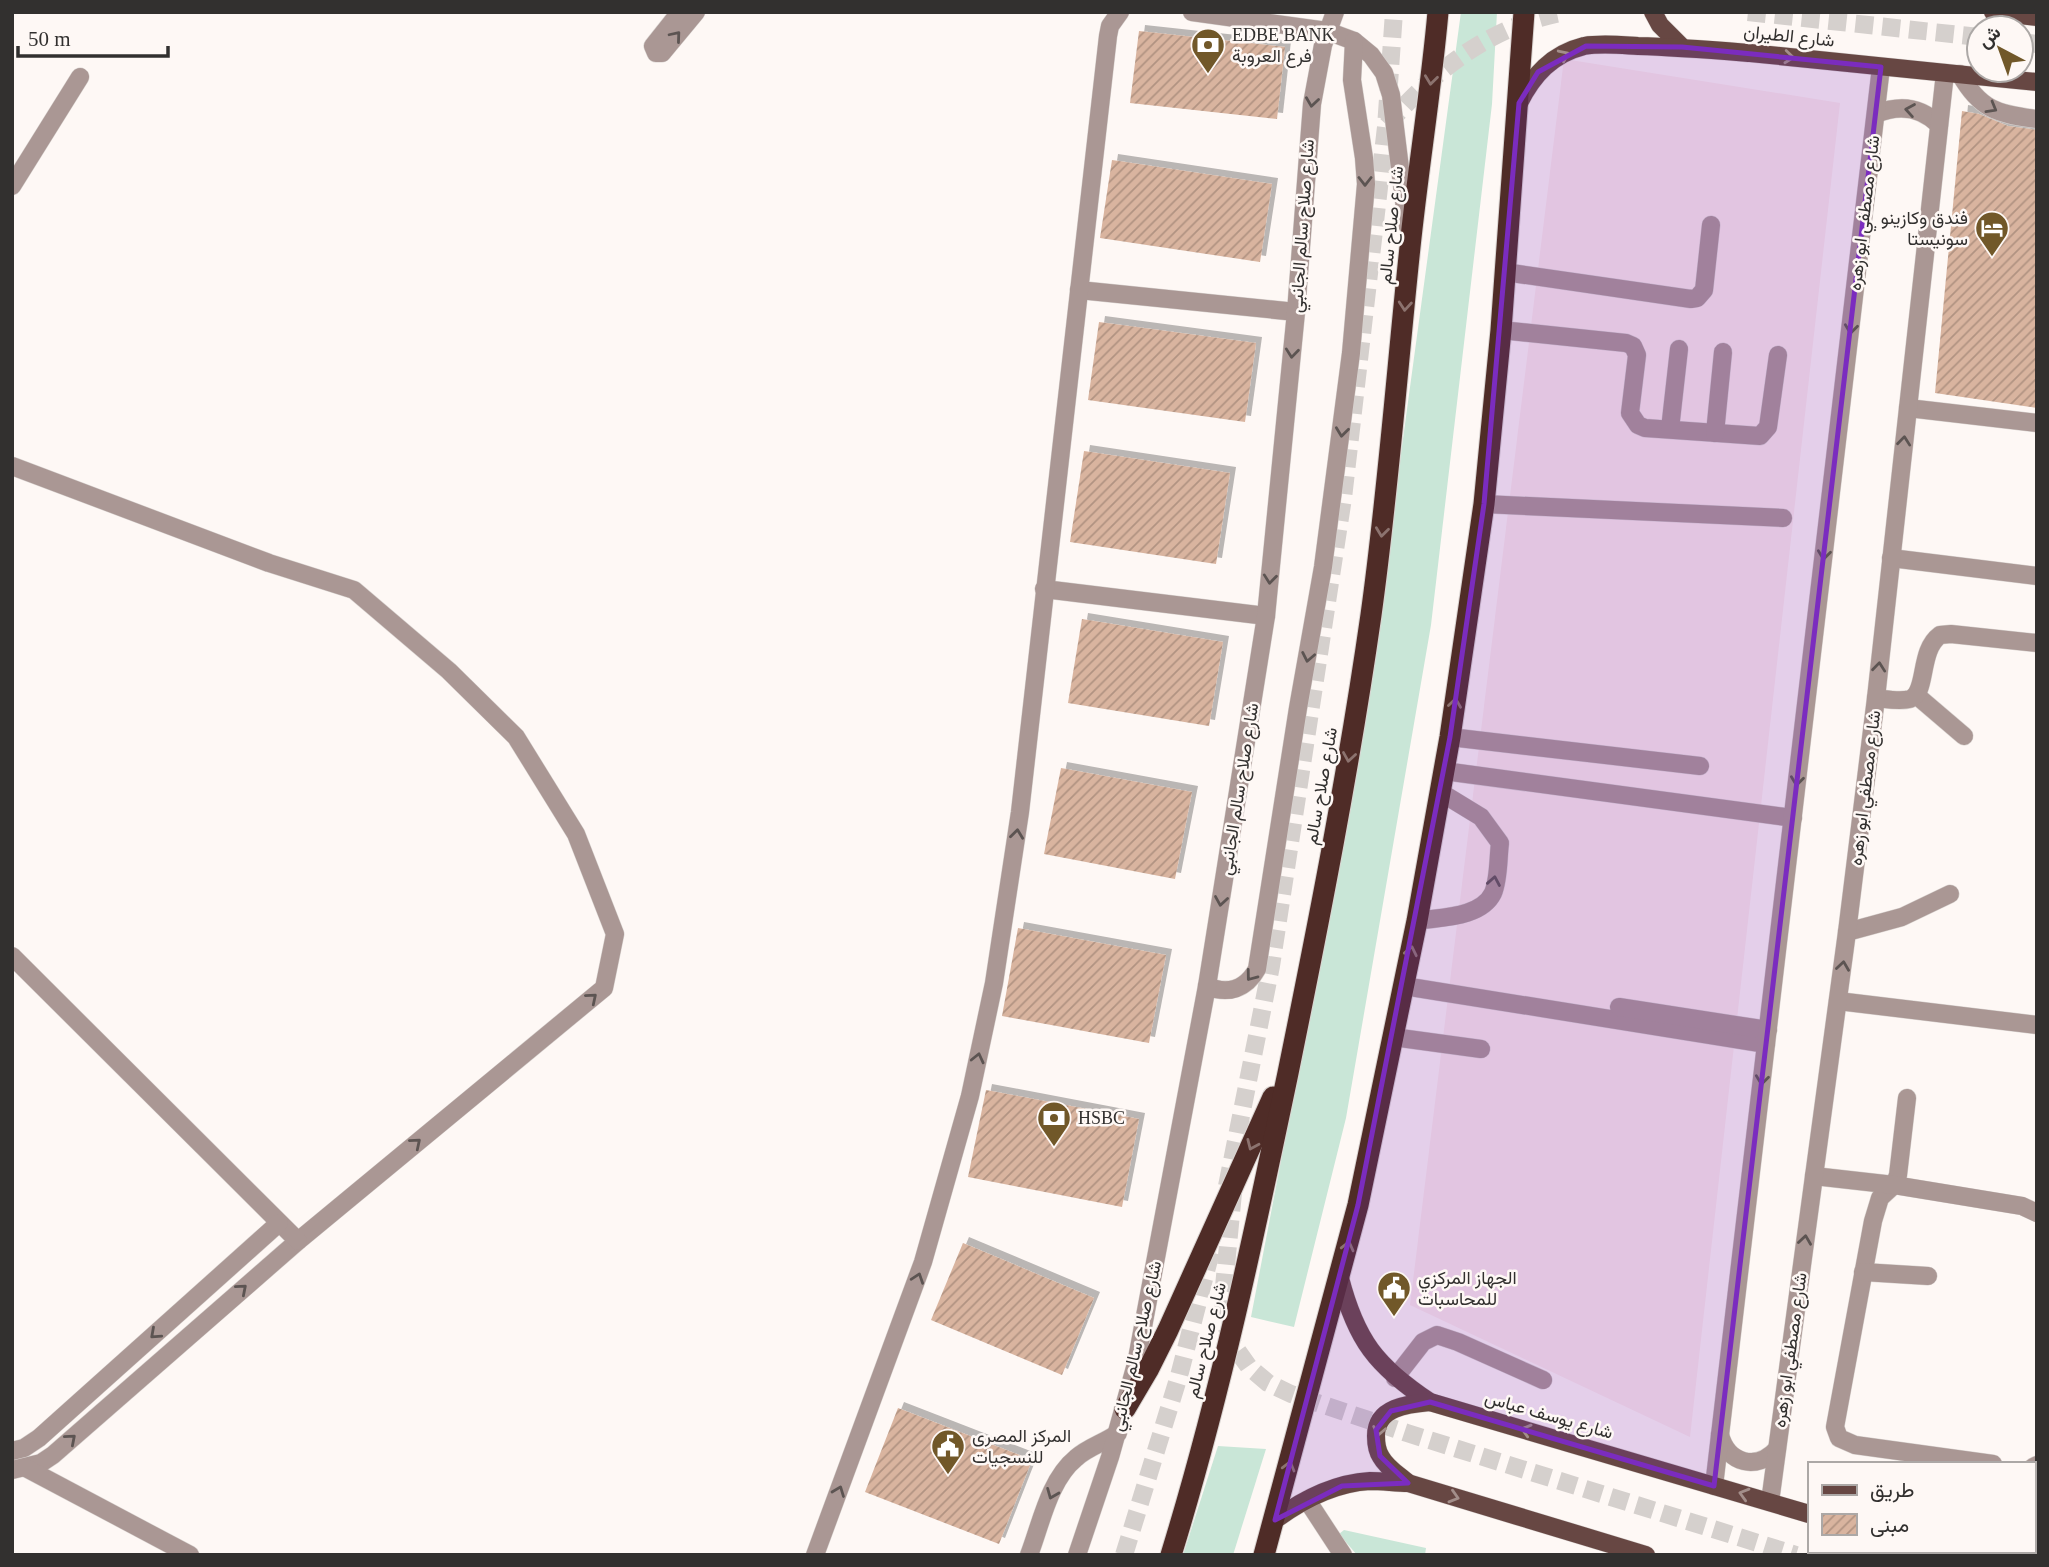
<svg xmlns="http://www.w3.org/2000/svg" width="2049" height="1567" font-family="'Times New Roman',Vazirmatn,serif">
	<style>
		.commercial { fill: #fcebea }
		.grass { fill: #c9e6d7 }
		.building { fill: url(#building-hatch); filter: url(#shadow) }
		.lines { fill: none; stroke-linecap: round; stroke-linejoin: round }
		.major-tunnel { stroke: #d5d0cd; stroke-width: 18; stroke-dasharray: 18 9; stroke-linecap: butt }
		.minor-casing { stroke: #d9d4d1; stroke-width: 19 }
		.major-casing { stroke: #d9d4d1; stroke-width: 19 }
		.highway-casing { stroke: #d9d4d1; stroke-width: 23 }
		.minor { stroke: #aa9794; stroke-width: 18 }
		.major { stroke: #674743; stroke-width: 18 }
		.highway { stroke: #4f2c27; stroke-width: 21 }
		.oneway { stroke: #5c5452 }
		.oneway2 { stroke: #a38e8a }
		.oneway3 { stroke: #8c736f }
		.marked { fill: #7b2cbf; fill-opacity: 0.2; stroke: #7b2cbf; stroke-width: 5; stroke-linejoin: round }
		.labels { text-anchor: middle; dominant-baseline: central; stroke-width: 5; stroke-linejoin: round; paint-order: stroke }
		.poi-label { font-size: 18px; fill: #32302f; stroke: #fef8f5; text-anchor: start }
		.street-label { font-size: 18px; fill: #32302f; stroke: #fef8f5 }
	</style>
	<defs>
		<pattern id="building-hatch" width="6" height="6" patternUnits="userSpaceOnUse" patternTransform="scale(1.75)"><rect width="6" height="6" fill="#d9b49f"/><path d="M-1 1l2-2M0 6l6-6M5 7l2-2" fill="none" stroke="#b19382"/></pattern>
		<filter id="shadow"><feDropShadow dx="6" dy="-6" stdDeviation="0" flood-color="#0004"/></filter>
	</defs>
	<rect width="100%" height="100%" fill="#fef8f5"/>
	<path class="commercial" d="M1564,59L1840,103L1690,1437L1410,1305Z"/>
	<g class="grass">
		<path d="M1461,12H1497L1492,104L1431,625L1346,1118L1294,1327L1251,1317L1363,733Z"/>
		<path d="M1218,1446L1266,1449L1233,1555H1183Z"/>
		<path d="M1344,1530L1426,1548L1425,1555H1357L1339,1534Z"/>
	</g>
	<g class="building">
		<path d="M1139,31L1285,47L1277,119L1130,103Z"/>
		<path d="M1962,111L1979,114L2008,126L2037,130V408L1935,393Z"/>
		<path d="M1112,160L1272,184L1260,262L1100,238Z"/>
		<path d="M1099,322L1256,343L1245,422L1088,400Z"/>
		<path d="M1084,451L1230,473L1216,564L1070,542Z"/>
		<path d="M1082,619L1223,642L1209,726L1068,703Z"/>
		<path d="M1061,768L1192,792L1175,879L1044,854Z"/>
		<path d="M1018,928L1166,955L1149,1043L1002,1016Z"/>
		<path d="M986,1090L1139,1119L1122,1207L968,1177Z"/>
		<path d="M963,1243L1094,1298L1062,1375L931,1320Z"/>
		<path d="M898,1408L1032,1460L999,1544L865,1492Z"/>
	</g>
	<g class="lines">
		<g class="major-tunnel">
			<path d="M1748,12L1979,37"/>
			<path d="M2021,42L2037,44"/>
			<path d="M1387,125C1435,70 1491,25 1566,12"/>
			<path d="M1227,1186L1271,966L1343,498L1386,127L1394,12"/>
			<path d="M1233,1193L1223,1297L1225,1323L1234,1346L1249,1367L1268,1383L1291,1394L1407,1433L1796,1555"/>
			<path d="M1124,1555L1179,1376L1213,1244"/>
		</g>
		<g class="minor-casing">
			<g id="minor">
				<path d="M680,12L653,46L656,53H662L696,12"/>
				<path d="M1192,12L1327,31L1354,41L1371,55L1384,73L1391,95L1407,225"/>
				<path d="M1960,74C1980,110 1998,114 2037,119"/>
				<path d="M1876,114C1900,104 1921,107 1939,125"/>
				<path d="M12,186L80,77"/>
				<path d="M1505,272L1691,299L1697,298L1704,290L1711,225"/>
				<path d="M1079,290L1296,312"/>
				<path d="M1501,330L1626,343L1633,346L1637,355L1630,413L1638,425L1645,428L1760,436L1768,427L1778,355"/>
				<path d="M1908,408L2037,423"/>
				<path d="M1670,429L1679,349"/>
				<path d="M1715,433L1723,352"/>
				<path d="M12,466L269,563L354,590L449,671L516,737L576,834L615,934L604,988L298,1241L53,1455L41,1463L12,1470"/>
				<path d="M1484,504L1783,518"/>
				<path d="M1891,558L2037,576"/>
				<path d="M1044,589L1266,616"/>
				<path d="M1916,695L1964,736"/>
				<path d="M1876,698C1886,699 1900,702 1910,699C1928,693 1918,651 1940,635L1951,634L2037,643"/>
				<path d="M1450,737L1700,766"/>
				<path d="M1444,771L1793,818"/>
				<path d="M1417,921C1440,917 1481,918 1493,893C1499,879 1498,858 1500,843L1481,817L1440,792"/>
				<path d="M1847,932L1902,917L1950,894"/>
				<path d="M12,956L298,1241"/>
				<path d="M1207,986C1228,995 1246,989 1257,969L1298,708L1323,567L1351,353L1366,184L1364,158L1352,80L1354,41"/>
				<path d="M1404,986L1766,1044"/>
				<path d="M1838,1001L2037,1025"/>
				<path d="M1619,1007L1768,1030"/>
				<path d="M1393,1037L1481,1049"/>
				<path d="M1907,1098L1898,1175L1894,1185L1880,1198L1873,1221L1835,1427L1839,1438L1855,1445L1993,1464"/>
				<path d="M1814,1176L1894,1185L2022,1206L2037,1213"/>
				<path d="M1863,1272L1928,1276"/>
				<path d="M1395,1378L1423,1342L1437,1335L1458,1342L1543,1380"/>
				<path d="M1720,1435C1728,1464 1757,1471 1777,1449"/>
				<path d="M12,1451L24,1448L39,1438L279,1223"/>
				<path d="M2033,1467L2037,1465"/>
				<path d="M26,1468L190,1555"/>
				<path d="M1714,1486L1881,67"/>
				<path d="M1307,1500L1343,1555"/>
				<path d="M1770,1502L1847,932L1876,698L1945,73"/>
				<path d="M815,1555L923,1262L970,1096L994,983L1020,812L1108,36L1110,26L1120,12"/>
				<path d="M1029,1555C1041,1524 1049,1480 1076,1458C1088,1447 1104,1443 1118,1433"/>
				<path d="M1077,1555L1110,1457L1136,1364L1207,986L1266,616L1296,312L1312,104L1323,45L1335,12"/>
				<path d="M2009,1555V1551"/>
			</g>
		</g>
		<g class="major-casing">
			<g id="major">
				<path d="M1653,12L1660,25L1682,47"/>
				<path d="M1993,12L2037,17"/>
				<path d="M1519,103C1533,75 1552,54 1584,46C1601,43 1620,45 1638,46C1675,47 1712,50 1750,53C1845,63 1941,73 2037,82"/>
				<path d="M1340,1278C1356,1340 1376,1366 1430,1402L1809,1514"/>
				<path d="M1408,1483C1399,1475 1387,1468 1381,1457C1377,1451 1376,1443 1376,1436C1376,1407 1408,1404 1430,1402"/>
				<path d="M1275,1520C1302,1500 1335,1483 1370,1481C1383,1481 1396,1483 1408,1483L1646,1555"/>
				<path d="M1937,1551L1949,1555"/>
			</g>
		</g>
		<g class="highway-casing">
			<g id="highway">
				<path d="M1125,1409L1148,1370L1168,1330L1273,1097"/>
				<path d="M1171,1555C1220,1396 1254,1235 1288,1073C1319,921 1349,769 1371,615C1388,493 1397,370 1410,247C1418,169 1431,91 1438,12"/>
				<path d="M1264,1555L1358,1205L1417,921L1450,737L1484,504L1501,330L1524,12"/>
			</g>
		</g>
		<use href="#minor" class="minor"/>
		<use href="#major" class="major"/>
		<use href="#highway" class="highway"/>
	</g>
	<defs><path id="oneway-chevron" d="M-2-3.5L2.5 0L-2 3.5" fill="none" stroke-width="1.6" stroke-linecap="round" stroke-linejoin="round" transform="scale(1.75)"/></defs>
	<g class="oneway">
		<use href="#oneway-chevron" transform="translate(676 36) rotate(-50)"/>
		<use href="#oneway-chevron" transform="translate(1312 102) rotate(98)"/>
		<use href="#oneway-chevron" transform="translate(1992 108) rotate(30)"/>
		<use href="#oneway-chevron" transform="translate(1910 110) rotate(-170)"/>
		<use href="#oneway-chevron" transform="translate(1365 181) rotate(90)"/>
		<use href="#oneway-chevron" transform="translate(1851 329) rotate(97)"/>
		<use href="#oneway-chevron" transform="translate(1292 353) rotate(96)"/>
		<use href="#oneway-chevron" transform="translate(1342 432) rotate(97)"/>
		<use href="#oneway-chevron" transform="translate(1904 441) rotate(-84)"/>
		<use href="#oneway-chevron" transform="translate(1824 555) rotate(97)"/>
		<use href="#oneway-chevron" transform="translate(1270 579) rotate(96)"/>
		<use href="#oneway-chevron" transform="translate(1308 657) rotate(101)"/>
		<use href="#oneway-chevron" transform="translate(1879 667) rotate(-84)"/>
		<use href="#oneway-chevron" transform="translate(1797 781) rotate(97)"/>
		<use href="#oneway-chevron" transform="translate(1017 834) rotate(-83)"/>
		<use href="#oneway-chevron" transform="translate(1494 881) rotate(-80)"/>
		<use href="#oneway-chevron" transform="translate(1221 901) rotate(99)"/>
		<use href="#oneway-chevron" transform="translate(1843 966) rotate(-82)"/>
		<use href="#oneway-chevron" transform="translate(1251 976) rotate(127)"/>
		<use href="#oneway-chevron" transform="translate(592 998) rotate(-40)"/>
		<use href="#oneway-chevron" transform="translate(978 1058) rotate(-77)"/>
		<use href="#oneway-chevron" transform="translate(1762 1080) rotate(97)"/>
		<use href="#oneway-chevron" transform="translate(416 1143) rotate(-40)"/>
		<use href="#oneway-chevron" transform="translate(1805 1240) rotate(-82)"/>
		<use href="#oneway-chevron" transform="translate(918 1278) rotate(-71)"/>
		<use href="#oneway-chevron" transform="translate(242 1289) rotate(-41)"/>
		<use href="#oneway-chevron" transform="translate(155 1334) rotate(138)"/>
		<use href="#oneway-chevron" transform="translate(71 1439) rotate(-41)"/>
		<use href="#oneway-chevron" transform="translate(839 1491) rotate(-69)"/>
		<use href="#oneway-chevron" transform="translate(1052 1494) rotate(112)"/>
	</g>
	<g class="oneway2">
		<use href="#oneway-chevron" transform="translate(1564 55) rotate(-26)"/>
		<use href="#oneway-chevron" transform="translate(1789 57) rotate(6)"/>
		<use href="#oneway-chevron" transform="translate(1526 1430) rotate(-164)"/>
		<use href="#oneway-chevron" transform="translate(1379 1431) rotate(101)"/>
		<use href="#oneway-chevron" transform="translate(1744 1494) rotate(-164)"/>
		<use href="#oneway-chevron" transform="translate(1454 1497) rotate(17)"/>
	</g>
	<g class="oneway3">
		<use href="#oneway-chevron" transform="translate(1431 80) rotate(97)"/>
		<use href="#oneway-chevron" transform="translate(1405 306) rotate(95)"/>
		<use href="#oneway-chevron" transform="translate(1382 532) rotate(97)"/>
		<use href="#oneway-chevron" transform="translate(1455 703) rotate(-82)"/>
		<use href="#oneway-chevron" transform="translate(1349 757) rotate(99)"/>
		<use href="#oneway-chevron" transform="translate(1411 951) rotate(-78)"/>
		<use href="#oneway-chevron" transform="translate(1252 1145) rotate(114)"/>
		<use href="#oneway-chevron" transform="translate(1348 1246) rotate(-76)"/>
		<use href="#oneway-chevron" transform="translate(1289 1466) rotate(-75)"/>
	</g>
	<path class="marked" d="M1586,46L1682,47L1881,67L1714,1486L1430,1402L1391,1411L1376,1430L1380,1456L1408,1483L1342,1486L1275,1520L1358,1205L1450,737L1484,504L1519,103L1538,72Z"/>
	<defs>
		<g id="bank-pin" transform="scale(1.75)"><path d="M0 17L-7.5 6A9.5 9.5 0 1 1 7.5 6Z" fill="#715829" stroke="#fef8f5"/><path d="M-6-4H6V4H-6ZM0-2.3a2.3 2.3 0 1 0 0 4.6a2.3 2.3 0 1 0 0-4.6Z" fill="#fff"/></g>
		<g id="hotel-pin" transform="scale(1.75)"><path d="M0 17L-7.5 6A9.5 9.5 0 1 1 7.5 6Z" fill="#715829" stroke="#fef8f5"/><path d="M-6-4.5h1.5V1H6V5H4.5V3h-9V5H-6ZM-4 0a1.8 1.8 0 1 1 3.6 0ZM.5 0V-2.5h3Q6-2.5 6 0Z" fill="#fff"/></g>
		<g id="civic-pin" transform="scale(1.75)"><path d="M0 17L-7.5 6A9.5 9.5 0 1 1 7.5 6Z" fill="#715829" stroke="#fef8f5"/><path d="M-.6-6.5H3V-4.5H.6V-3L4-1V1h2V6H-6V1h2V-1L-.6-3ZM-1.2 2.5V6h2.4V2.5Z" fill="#fff"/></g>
	</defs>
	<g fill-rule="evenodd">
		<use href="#bank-pin" x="1208" y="45"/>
		<use href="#hotel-pin" x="1992" y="228"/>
		<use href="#bank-pin" x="1054" y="1118"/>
		<use href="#civic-pin" x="1394" y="1288"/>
		<use href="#civic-pin" x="948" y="1446"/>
	</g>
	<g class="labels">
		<g class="poi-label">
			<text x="1232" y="35">EDBE BANK<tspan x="1232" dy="21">فرع العروبة</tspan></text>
			<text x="1968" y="218" text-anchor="end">فندق وكازينو<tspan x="1968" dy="21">سونيستا</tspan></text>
			<text x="1078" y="1118">HSBC</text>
			<text x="1418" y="1278">الجهاز المركزي<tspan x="1418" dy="21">للمحاسبات</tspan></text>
			<text x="972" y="1436">المركز المصرى<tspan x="972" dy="21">للنسجيات</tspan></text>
		</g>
		<g class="street-label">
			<text transform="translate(1789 36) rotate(6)">شارع الطيران</text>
			<text transform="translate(1864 213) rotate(-83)">شارع مصطفي ابو زهره</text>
			<text transform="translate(1391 225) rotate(-84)">شارع صلاح سالم</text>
			<text transform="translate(1302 226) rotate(-86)">شارع صلاح سالم الجانبي</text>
			<text transform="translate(1321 786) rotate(-80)">شارع صلاح سالم</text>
			<text transform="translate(1865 788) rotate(-83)">شارع مصطفي ابو زهره</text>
			<text transform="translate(1239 789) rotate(-81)">شارع صلاح سالم الجانبي</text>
			<text transform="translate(1206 1340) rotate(-76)">شارع صلاح سالم</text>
			<text transform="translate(1136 1346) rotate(-77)">شارع صلاح سالم الجانبي</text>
			<text transform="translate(1790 1350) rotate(-82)">شارع مصطفي ابو زهره</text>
			<text transform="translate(1549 1415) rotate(16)">شارع يوسف عباس</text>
		</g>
	</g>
	<rect width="2049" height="1567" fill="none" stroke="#32302f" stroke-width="28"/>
	<rect x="1808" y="1462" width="228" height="91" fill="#fef8f5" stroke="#aca8a6" stroke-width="2"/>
	<rect x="1822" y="1485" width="35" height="10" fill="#674743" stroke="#aca8a6" stroke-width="2"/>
	<text x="1870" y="1497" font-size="21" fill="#32302f">طريق</text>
	<rect x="1822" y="1514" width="35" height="21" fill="url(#building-hatch)" stroke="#aca8a6" stroke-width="2"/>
	<text x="1870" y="1532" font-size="21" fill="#32302f">مبنى</text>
	<g transform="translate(2000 49) rotate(319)"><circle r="33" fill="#fef8f5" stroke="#aca8a6" stroke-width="2"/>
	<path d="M0-5L12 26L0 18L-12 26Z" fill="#715829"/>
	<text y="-10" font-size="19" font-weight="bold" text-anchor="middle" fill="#32302f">ش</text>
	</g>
	<path d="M18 46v10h150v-10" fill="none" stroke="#32302f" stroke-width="3.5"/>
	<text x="28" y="46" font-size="21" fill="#32302f" stroke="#fef8f5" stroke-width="5" paint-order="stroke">50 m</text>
</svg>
